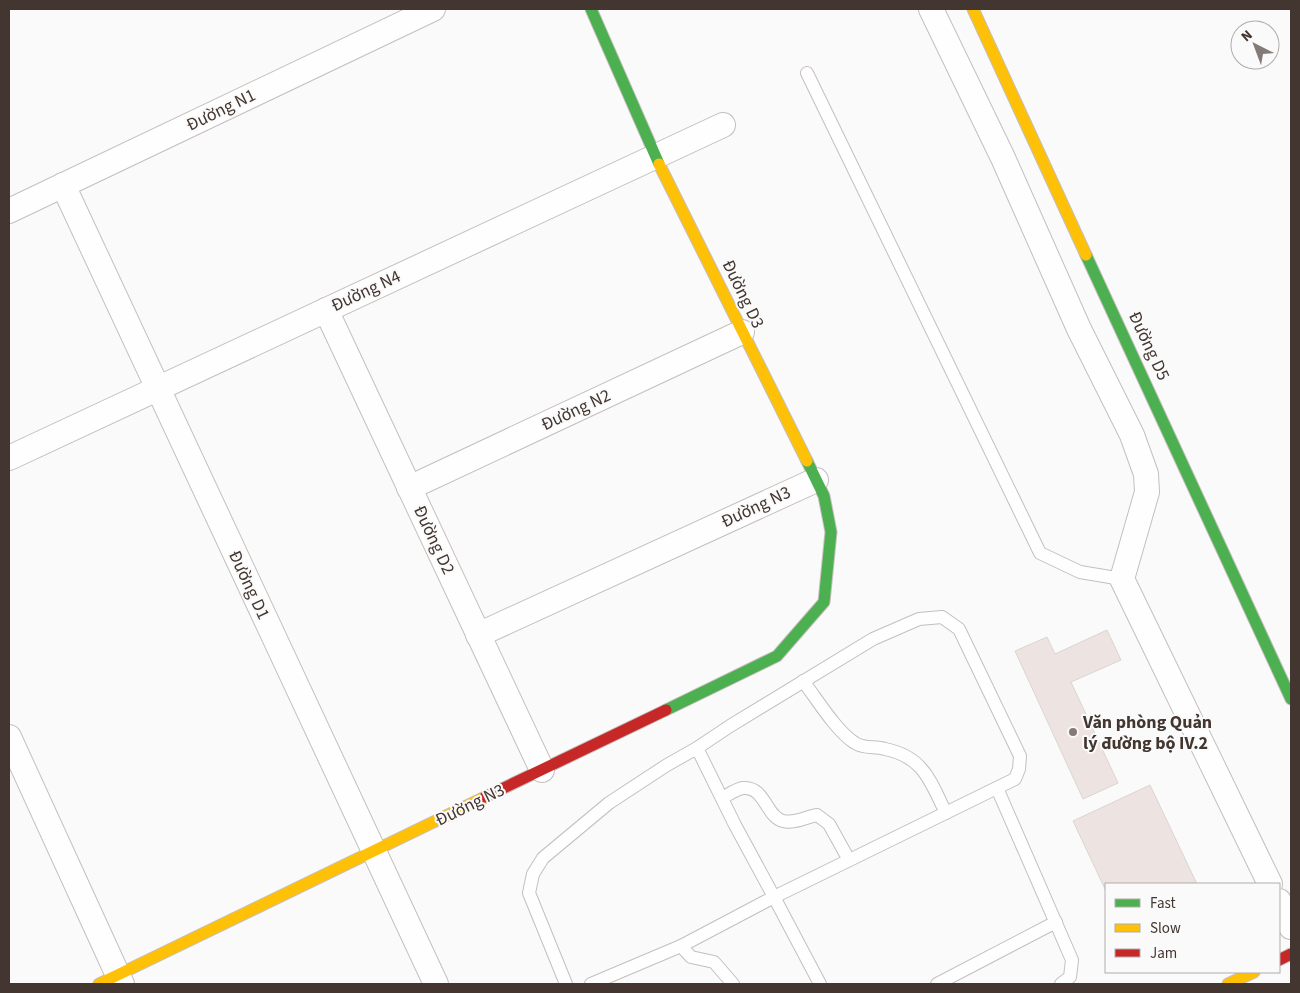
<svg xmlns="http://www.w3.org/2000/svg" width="1300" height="993" font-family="'Source Sans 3',sans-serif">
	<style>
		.building { fill: #ede3e0; stroke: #dbd5d2 }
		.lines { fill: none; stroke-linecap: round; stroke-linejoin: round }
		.lane-casing { stroke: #c5bfbd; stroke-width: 14 }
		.street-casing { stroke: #c5bfbd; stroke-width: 26 }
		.fast-casing { stroke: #c5bfbd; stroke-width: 13 }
		.slow-casing { stroke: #c5bfbd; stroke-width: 13 }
		.jam-casing { stroke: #c5bfbd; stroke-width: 13 }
		.lane { stroke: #fefefe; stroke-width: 12 }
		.street { stroke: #fefefe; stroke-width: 24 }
		.fast { stroke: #4caf50; stroke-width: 11 }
		.slow { stroke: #ffc107; stroke-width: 11 }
		.jam { stroke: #c62828; stroke-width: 11 }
		.poi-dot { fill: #837b77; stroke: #fafafa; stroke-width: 2 }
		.labels { text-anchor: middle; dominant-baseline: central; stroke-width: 4; stroke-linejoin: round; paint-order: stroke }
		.street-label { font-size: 18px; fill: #433630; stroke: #fafafa }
		.poi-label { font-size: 18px; font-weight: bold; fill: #433630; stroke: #fafafa; text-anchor: start }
	</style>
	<rect width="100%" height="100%" fill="#fafafa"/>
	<g class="building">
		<path d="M1107,630L1121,660L1071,682L1118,783L1083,799L1015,651L1047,637L1055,654Z"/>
		<path d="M1150,785L1197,884H1106V891L1073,821Z"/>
	</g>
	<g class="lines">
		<g class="lane-casing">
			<g id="lane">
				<path d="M807,73L1040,553L1080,572L1122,579"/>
				<path d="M803,681C817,699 836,731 855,743C864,749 875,746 885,749C924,757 930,781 946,813"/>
				<path d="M697,748L730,726L873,639L919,619L942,617L959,629L1020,756L1019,769L1015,779L774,897L820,984"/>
				<path d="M997,788L1072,960L1070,977L1061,984"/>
				<path d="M722,798C728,795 736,789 743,788C765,786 766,817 783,821C794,824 806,817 817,815L829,824L849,860"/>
				<path d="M566,984L529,893L533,874L543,858L609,803L667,765L697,748L735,825L774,897L681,946L691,957L714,962L733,984"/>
				<path d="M591,984L681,946"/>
				<path d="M937,984L1056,922"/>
			</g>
		</g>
		<g class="street-casing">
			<g id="street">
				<path d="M931,9L1003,158L1079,329L1132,435L1146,474L1147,492L1122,579L1270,884"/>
				<path d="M63,185L436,984"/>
				<path d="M9,211L433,9"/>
				<path d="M326,310L542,770"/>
				<path d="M9,458L723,125"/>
				<path d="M409,488L742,332"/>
				<path d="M478,635L816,480"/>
				<path d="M9,737L122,984"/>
				<path d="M1279,901L1291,927"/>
			</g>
		</g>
		<g class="fast-casing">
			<g id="fast">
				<path d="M591,9L659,164"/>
				<path d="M1086,255L1291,699"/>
				<path d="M666,710L777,656L824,602L831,532L824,496L807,461"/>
			</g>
		</g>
		<g class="slow-casing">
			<g id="slow">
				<path d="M973,9L1086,255"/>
				<path d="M659,164L807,461"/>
				<path d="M99,984L485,797"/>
				<path d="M1228,984L1254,972"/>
			</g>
		</g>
		<g class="jam-casing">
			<g id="jam">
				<path d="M485,797L666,710"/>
				<path d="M1279,960L1291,954"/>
			</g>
		</g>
		<use href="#lane" class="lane"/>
		<use href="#street" class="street"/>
		<use href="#fast" class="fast"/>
		<use href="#slow" class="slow"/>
		<use href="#jam" class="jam"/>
	</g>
	<circle class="poi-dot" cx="1073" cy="732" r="5"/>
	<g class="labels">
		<g class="street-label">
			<text transform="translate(221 110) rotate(-26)">Đường N1</text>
			<text transform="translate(366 291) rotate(-25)">Đường N4</text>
			<text transform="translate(743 294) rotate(64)">Đường D3</text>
			<text transform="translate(1149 346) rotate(65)">Đường D5</text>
			<text transform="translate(576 410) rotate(-25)">Đường N2</text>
			<text transform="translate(756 507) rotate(-25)">Đường N3</text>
			<text transform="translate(434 540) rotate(65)">Đường D2</text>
			<text transform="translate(249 585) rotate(65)">Đường D1</text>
			<text transform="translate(470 805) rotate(-26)">Đường N3</text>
		</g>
		<g class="poi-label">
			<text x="1083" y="722">Văn phòng Quản<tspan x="1083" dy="21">lý đường bộ IV.2</tspan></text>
		</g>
	</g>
	<rect width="1300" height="993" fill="none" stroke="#433630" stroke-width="20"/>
	<rect x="1105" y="883" width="175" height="90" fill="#fafafa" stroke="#b1aca9"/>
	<rect x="1115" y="899" width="25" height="8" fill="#4caf50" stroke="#b1aca9"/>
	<text x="1150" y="908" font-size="15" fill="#433630">Fast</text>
	<rect x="1115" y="924" width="25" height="8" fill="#ffc107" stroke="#b1aca9"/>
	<text x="1150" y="933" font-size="15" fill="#433630">Slow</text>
	<rect x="1115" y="949" width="25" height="8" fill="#c62828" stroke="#b1aca9"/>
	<text x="1150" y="958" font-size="15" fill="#433630">Jam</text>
	<g transform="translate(1255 45) rotate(318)"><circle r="24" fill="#fafafa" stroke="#b1aca9"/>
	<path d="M0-4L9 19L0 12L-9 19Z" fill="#837b77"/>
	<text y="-8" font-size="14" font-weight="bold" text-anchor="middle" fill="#433630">N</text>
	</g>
</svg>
